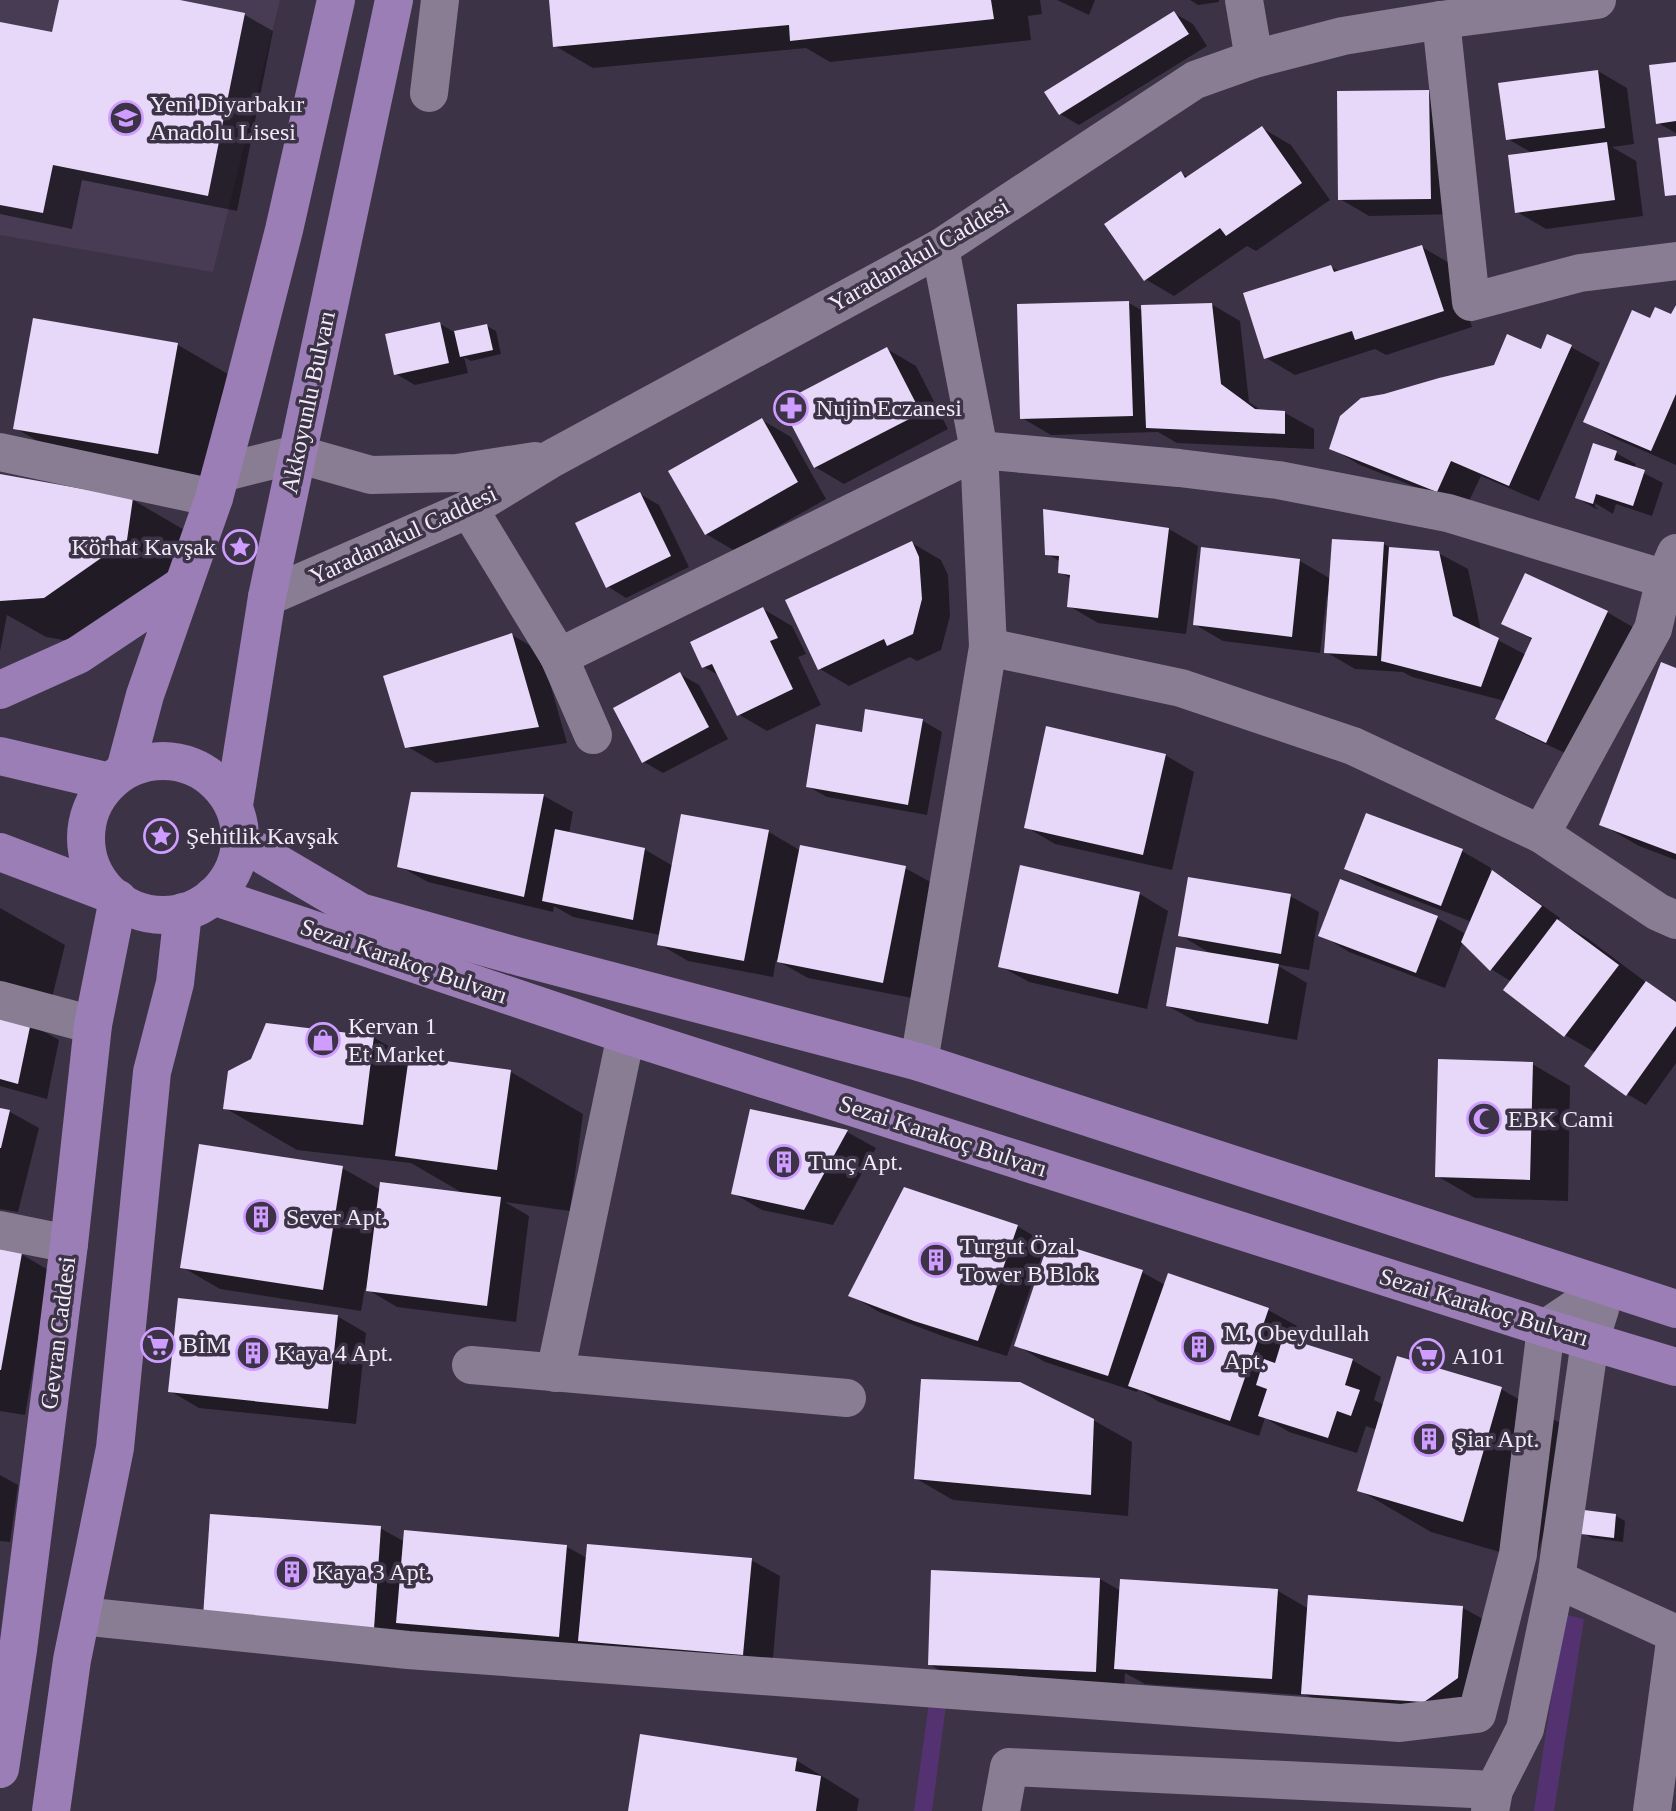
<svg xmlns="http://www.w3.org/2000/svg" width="1676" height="1811" font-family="Georgia,serif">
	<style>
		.built { fill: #483c55 }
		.green { fill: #543271 }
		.shadow { fill: #0007 }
		.building { fill: #e7d7f9 }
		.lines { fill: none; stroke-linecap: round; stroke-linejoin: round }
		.minor { stroke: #887d93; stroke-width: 38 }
		.major { stroke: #9a7eb5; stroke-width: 38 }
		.labels { text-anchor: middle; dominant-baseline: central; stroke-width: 7; stroke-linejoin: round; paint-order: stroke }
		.poi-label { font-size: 24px; fill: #f1ebf8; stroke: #3d3347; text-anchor: start }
		.street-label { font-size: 24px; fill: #f1ebf8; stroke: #3d3347 }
	</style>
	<rect width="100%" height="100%" fill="#3d3347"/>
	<path class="built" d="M0,0H280L213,272L0,235Z"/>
	<g class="green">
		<path d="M1564,1614L1584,1619L1554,1811H1534Z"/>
		<path d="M929,1703L946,1705L932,1811H914Z"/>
	</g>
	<g class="shadow">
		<path d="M60,0H171L245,15L273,31L237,211L82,180L72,229L0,214V23L54,34Z"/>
		<path d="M551,0H1040L1042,14L1028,16L1031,40L830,62L806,48L593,68L555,46Z"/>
		<path d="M1057,0H1095L1089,15Z"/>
		<path d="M1190,0H1219V2L1198,5Z"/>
		<path d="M1174,13L1193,24L1207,46L1079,125L1060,114Z"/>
		<path d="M1676,64V133L1658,123Z"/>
		<path d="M1598,71L1627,88L1634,144L1612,147L1636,161L1643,216L1546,229L1517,212L1532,153L1508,139Z"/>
		<path d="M1428,92L1457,108L1459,214L1369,216L1340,199Z"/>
		<path d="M1262,128L1291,145L1330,200L1256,251L1247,246L1174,296L1145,279L1181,173L1189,178Z"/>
		<path d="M1422,247L1451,264L1472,327L1386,355L1375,349L1295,375L1266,358L1331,267L1341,272Z"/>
		<path d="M1129,303L1143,311L1211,304L1240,321L1249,402L1262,411L1285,413L1314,429V449L1177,443L1158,432L1051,435L1022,418Z"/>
		<path d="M1676,309V465L1614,438L1585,421L1651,320L1672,316Z"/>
		<path d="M440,324L456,333L487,326L496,331L501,354L471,361L464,357L468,373L415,385L396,374Z"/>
		<path d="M178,345L250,387L231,495L88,470L15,428Z"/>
		<path d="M1571,347L1600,363L1539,501L1481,476L1466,507L1360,465L1331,448L1495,366L1542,351Z"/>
		<path d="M887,349L916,366L948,429L844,484L815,467Z"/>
		<path d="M762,420L791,437L826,499L735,551L706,534Z"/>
		<path d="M1594,445L1616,453L1636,464L1634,468L1663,483L1652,516L1616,504L1613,514L1595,503V507L1598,509H1596L1577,498Z"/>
		<path d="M0,477L133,500L205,542L80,643L46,637L7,615L0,651Z"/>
		<path d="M640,494L659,505L689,567L626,598L607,586Z"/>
		<path d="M1169,529L1198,546L1186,634L1098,623L1069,606L1071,579L1060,572L1061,562L1047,554Z"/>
		<path d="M912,543L941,560L948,575L950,616L941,650L917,661L910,657L849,686L820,669Z"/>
		<path d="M1384,544L1393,549L1438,553L1468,569L1481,631L1526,655L1533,640L1503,623L1526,575L1607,612L1636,629L1576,758L1526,735L1497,718L1505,701L1412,677L1403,672L1355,669L1326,652L1330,596L1327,595L1320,653L1223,641L1194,624L1203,549L1300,561L1331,579Z"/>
		<path d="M763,609L792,626L806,654L798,657L821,705L767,731L738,714L720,676L704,667Z"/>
		<path d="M512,635L541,652L567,743L436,763L406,746Z"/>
		<path d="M1676,670V860L1639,846L1601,824Z"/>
		<path d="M680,674L699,685L728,739L663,773L644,762Z"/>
		<path d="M867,711L923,721L942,732L927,815L827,797L807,786L863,734Z"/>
		<path d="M1165,755L1194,772L1172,870L1055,844L1026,827Z"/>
		<path d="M412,793L544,796L573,812L569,833L644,849L673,866L683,816L769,832L801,851L905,868L934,884L912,998L808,978L776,960L773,977L688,961L659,944L660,935L573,917L554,906L553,912L428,882L399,866Z"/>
		<path d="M1367,815L1462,851L1491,868L1490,871L1511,883L1560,918L1558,921L1587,938L1647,983L1676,1001V1063L1646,1105L1627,1094L1596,1053L1565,1035L1512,982L1491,969L1463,941L1445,988L1349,952L1321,935L1437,918L1466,934L1472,922L1375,885L1346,868Z"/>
		<path d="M1140,894L1168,911L1147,1009L1029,982L1000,966Z"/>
		<path d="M1290,896L1319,912L1309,970L1275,964L1307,983L1297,1040L1197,1022L1168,1006L1213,955L1180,935Z"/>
		<path d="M0,908L65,945L49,1010L0,999Z"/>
		<path d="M0,1017L30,1024L59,1040L47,1099L0,1086Z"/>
		<path d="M373,1037L411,1059L511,1072L583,1114L570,1211L505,1202L529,1216L516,1322L397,1307L365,1288L361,1311L220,1289L182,1267L342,1168L381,1190L466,1195L411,1163L297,1150L225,1108Z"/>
		<path d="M1532,1064L1570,1086L1568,1201L1475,1198L1437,1176Z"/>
		<path d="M0,1110L10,1112L39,1128L18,1212L0,1209Z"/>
		<path d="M751,1111L847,1132L876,1148L833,1225L762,1210L733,1193Z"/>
		<path d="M1017,1226L1049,1245L1142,1272L1165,1285L1268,1310L1297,1326L1292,1342L1352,1360L1381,1377L1374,1400L1384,1405L1501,1389L1574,1431L1535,1562L1431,1532L1359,1490L1377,1430L1366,1426L1357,1453L1289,1432L1265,1418L1259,1436L1159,1402L1138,1389L1137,1392L1045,1362L1016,1345L1045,1256L1042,1255L1007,1356L945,1337L879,1312L850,1295Z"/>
		<path d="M0,1251L21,1254L50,1271L25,1415L0,1411Z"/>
		<path d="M337,1316L366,1333L356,1424L199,1408L170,1391Z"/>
		<path d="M1093,1420L1132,1442L1128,1516L953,1500L915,1478Z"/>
		<path d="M0,1475L18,1485L10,1542L0,1541Z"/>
		<path d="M1616,1516L1625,1521L1623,1542L1592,1538L1583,1533Z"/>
		<path d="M380,1528L405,1542L567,1547L587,1558L751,1560L780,1576L772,1670L427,1638L413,1631L412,1650L243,1638Z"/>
		<path d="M1100,1579L1121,1591H1278L1309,1609L1463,1608L1492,1624L1454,1718L1332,1709L1301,1692V1695L1145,1684L1125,1673L1124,1688L958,1681L929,1664Z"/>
		<path d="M796,1760L859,1799L857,1811H630Z"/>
	</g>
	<g class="building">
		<path d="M59,0H180L245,13L208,196L53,165L43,213L0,205V22L52,32Z"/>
		<path d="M549,0H991L994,19L790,41L789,25L553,47Z"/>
		<path d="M1174,11L1189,34L1059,115L1044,92Z"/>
		<path d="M1676,62V121L1656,124L1649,65Z"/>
		<path d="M1598,70L1605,128L1506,140L1498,83Z"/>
		<path d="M1429,90L1431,199L1338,200L1337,91Z"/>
		<path d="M1262,126L1302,183L1226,236L1220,228L1144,281L1104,224L1181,171L1185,178Z"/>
		<path d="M1676,136V195L1665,196L1658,138Z"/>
		<path d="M1607,142L1615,200L1515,213L1508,155Z"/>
		<path d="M1422,245L1444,311L1355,340L1352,331L1264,359L1243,293L1331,265L1334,272Z"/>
		<path d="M1129,301L1133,416L1020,419L1017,304Z"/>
		<path d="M1212,303L1221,384L1255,409L1285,411V434L1146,428L1141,305Z"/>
		<path d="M1676,305V394L1651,451L1583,422L1632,310L1650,318L1655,307L1671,314Z"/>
		<path d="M33,318L178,343L158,454L13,429Z"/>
		<path d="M440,322L449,363L394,375L385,334Z"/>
		<path d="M487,324L493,350L460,357L454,331Z"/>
		<path d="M1507,334L1541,349L1547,334L1572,345L1509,486L1451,461L1437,492L1329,449L1340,416L1361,398L1384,394L1439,378L1494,365Z"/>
		<path d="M887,347L921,413L814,468L780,403Z"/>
		<path d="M762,418L798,482L705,535L668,471Z"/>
		<path d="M1593,443L1617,451L1614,460L1645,470L1633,506L1596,494L1593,504L1575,498Z"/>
		<path d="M0,474L133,498L127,540L44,598L0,601Z"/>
		<path d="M640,492L671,556L606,588L575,523Z"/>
		<path d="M1043,509L1169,528L1158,618L1067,607L1070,575L1058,573L1059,556L1045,555Z"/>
		<path d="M1332,539L1384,542L1377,656L1324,653Z"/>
		<path d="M912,541L919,557L922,599L913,634L887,646L884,639L818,670L785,600Z"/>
		<path d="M1201,547L1300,559L1292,637L1193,625Z"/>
		<path d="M1389,547L1439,551L1453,616L1499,638L1481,687L1381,661Z"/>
		<path d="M1525,573L1608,611L1546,743L1495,719L1532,638L1501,624Z"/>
		<path d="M763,607L778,638L770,641L793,689L737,716L712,664L702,668L690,642Z"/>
		<path d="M512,633L539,727L405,748L383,676Z"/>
		<path d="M1661,662L1676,668V854L1599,825Z"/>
		<path d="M680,672L709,727L642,763L613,708Z"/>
		<path d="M865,709L923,719L908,805L806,787L816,724L862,732Z"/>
		<path d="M1046,726L1166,754L1143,855L1024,828Z"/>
		<path d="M411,792L544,794L524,897L397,867Z"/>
		<path d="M1366,813L1463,849L1441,906L1344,869Z"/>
		<path d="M681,814L769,830L744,961L657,945Z"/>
		<path d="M555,829L645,848L633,920L542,901Z"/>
		<path d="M800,845L906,866L883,983L777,962Z"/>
		<path d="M1020,865L1140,892L1118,994L998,967Z"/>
		<path d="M1492,870L1542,906L1490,971L1461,942Z"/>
		<path d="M1188,877L1291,894L1281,954L1178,936Z"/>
		<path d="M1340,879L1438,916L1416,973L1318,936Z"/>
		<path d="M1557,919L1619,965L1564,1037L1503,990Z"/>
		<path d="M1176,947L1279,964L1268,1024L1166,1006Z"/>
		<path d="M1646,981L1676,1002V1026L1626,1096L1584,1066Z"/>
		<path d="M0,1015L31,1022L18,1084L0,1079Z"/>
		<path d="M266,1023L374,1036L363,1125L223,1109L228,1071L251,1059Z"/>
		<path d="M409,1056L511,1070L497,1170L395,1156Z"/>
		<path d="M1438,1059L1533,1062L1530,1180L1435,1177Z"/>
		<path d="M0,1108L10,1110L1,1148H0Z"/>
		<path d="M750,1109L848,1130L804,1210L731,1194Z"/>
		<path d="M199,1144L343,1166L323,1290L180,1268Z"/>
		<path d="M380,1182L501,1197L487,1306L366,1291Z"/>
		<path d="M904,1187L1018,1225L978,1341L914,1321L848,1296Z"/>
		<path d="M1049,1240L1143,1270L1108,1376L1014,1346Z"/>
		<path d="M0,1249L22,1253L1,1370H0Z"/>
		<path d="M1168,1273L1269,1308L1230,1421L1128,1386Z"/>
		<path d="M178,1298L338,1315L328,1409L168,1392Z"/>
		<path d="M1283,1337L1353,1359L1345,1385L1360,1390L1351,1416L1337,1411L1328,1438L1258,1416L1267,1389L1256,1385L1264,1359L1275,1363Z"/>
		<path d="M1397,1356L1502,1387L1463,1522L1357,1491Z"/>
		<path d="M921,1379L1020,1382L1094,1419L1091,1495L914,1479Z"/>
		<path d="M1584,1510L1616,1514L1614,1538L1581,1534Z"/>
		<path d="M210,1514L381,1526L374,1629L203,1617Z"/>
		<path d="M404,1530L567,1545L559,1637L396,1623Z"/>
		<path d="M587,1544L752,1558L743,1655L578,1641Z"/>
		<path d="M931,1570L1100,1578L1096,1672L928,1665Z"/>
		<path d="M1120,1579L1278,1589L1272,1679L1114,1669Z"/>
		<path d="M1308,1595L1463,1606L1458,1678L1424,1702L1301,1694Z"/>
		<path d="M640,1734L797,1758L795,1771L821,1776L816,1811H628Z"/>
	</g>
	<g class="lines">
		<g class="minor">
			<path d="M1244,0L1254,59"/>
			<path d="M1441,20L1471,302L1580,273L1676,261"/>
			<path d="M429,93L440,0"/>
			<path d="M0,452L214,498"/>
			<path d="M221,473L297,454L371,475L457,473L535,461"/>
			<path d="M469,509L559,657L593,735"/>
			<path d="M267,597L469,509L551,459L940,248L1195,80L1254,59L1343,36L1441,20L1597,0"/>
			<path d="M988,647L1181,688L1353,746L1541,834L1658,912L1676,920"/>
			<path d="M559,657L979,450L1179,468L1278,480L1448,513L1665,579"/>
			<path d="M1541,834L1653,629L1665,579L1676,553"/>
			<path d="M0,1000L93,1025"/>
			<path d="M919,1062L988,647L979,450L940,248"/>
			<path d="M0,1230L69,1244"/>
			<path d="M471,1365L847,1398"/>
			<path d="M555,1373L626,1035"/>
			<path d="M1556,1579L1676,1634L1652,1811"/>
			<path d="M81,1616L408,1650L1400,1723L1477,1714L1518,1554L1546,1328L1607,1287"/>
			<path d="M1001,1811L1009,1767L1494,1790"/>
			<path d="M1490,1811L1494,1790L1525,1729L1556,1579L1590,1341L1600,1309"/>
		</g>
		<g class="major">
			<path d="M0,690L78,655L183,585"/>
			<path d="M0,756L110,782"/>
			<circle cx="163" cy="838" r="77"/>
			<path d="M125,770L145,695L214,498L243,390L284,230L336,0"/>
			<path d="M234,805L267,597L394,0"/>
			<path d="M241,842L360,912L520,957L919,1062L1676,1309"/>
			<path d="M0,852L108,893"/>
			<path d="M213,896L626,1035L1546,1328L1676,1367"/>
			<path d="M0,1769L18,1650L69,1244L93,1025L118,899"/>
			<path d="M51,1811L72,1660L115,1448L152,1072L175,983L183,912"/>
		</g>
	</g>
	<defs>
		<g id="school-ring" transform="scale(1.75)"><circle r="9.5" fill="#3d3347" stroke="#cf9dff" stroke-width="1.5"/><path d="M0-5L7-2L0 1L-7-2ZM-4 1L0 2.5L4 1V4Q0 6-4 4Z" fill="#cf9dff"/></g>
		<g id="pharmacy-ring" transform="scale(1.75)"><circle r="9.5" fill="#3d3347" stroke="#cf9dff" stroke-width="1.5"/><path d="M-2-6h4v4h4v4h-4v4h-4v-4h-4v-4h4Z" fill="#cf9dff"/></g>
		<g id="sight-ring" transform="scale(1.75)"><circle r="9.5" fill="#3d3347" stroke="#cf9dff" stroke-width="1.5"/><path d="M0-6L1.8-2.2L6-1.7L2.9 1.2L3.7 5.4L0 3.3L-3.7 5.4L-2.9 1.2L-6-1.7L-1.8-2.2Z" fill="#cf9dff"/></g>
		<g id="shop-ring" transform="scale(1.75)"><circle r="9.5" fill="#3d3347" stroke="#cf9dff" stroke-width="1.5"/><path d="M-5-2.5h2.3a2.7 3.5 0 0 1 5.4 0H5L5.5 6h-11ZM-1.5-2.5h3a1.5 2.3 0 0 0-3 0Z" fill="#cf9dff"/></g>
		<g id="mosque-ring" transform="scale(1.75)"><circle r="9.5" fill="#3d3347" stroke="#cf9dff" stroke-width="1.5"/><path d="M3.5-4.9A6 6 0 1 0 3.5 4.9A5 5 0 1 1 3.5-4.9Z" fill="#cf9dff"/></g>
		<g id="building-ring" transform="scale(1.75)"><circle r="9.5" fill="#3d3347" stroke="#cf9dff" stroke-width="1.5"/><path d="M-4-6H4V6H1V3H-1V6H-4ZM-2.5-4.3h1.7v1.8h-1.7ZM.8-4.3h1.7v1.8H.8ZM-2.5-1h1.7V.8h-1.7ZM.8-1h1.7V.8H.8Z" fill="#cf9dff"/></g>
		<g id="supermarket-ring" transform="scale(1.75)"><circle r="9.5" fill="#3d3347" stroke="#cf9dff" stroke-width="1.5"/><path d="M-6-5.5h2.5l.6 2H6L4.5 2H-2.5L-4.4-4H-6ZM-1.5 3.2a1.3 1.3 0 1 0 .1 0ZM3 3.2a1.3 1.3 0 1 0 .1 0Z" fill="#cf9dff"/></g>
	</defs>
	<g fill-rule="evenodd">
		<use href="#school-ring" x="126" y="118"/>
		<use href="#pharmacy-ring" x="791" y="408"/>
		<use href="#sight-ring" x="240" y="547"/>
		<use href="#sight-ring" x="161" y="836"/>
		<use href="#shop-ring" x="323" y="1040"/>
		<use href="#mosque-ring" x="1484" y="1119"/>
		<use href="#building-ring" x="784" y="1162"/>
		<use href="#building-ring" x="261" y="1217"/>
		<use href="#building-ring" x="936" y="1260"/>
		<use href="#supermarket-ring" x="158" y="1345"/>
		<use href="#building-ring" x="1199" y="1347"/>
		<use href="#building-ring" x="253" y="1353"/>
		<use href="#supermarket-ring" x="1427" y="1356"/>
		<use href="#building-ring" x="1429" y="1439"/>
		<use href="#building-ring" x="292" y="1572"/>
	</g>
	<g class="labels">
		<g class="poi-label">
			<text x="150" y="104">Yeni Diyarbakır<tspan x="150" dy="28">Anadolu Lisesi</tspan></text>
			<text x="816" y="408">Nujin Eczanesi</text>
			<text x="216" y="547" text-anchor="end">Körhat Kavşak</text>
			<text x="186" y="836">Şehitlik Kavşak</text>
			<text x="348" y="1026">Kervan 1<tspan x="348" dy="28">Et Market</tspan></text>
			<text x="1508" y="1119">EBK Cami</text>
			<text x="808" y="1162">Tunç Apt.</text>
			<text x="286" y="1217">Sever Apt.</text>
			<text x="960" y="1246">Turgut Özal<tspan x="960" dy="28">Tower B Blok</tspan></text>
			<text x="1224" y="1333">M. Obeydullah<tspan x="1224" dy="28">Apt.</tspan></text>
			<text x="182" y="1345">BİM</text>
			<text x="278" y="1353">Kaya 4 Apt.</text>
			<text x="1452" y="1356">A101</text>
			<text x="1454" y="1439">Şiar Apt.</text>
			<text x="316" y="1572">Kaya 3 Apt.</text>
		</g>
		<g class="street-label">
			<text transform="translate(919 255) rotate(-30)">Yaradanakul Caddesi</text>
			<text transform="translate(308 402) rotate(-78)">Akkoyunlu Bulvarı</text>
			<text transform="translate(403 535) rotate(-25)">Yaradanakul Caddesi</text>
			<text transform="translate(404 961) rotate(19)">Sezai Karakoç Bulvarı</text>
			<text transform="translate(943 1136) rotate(18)">Sezai Karakoç Bulvarı</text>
			<text transform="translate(1484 1307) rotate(17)">Sezai Karakoç Bulvarı</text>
			<text transform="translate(58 1333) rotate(-83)">Gevran Caddesi</text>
		</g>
	</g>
</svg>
